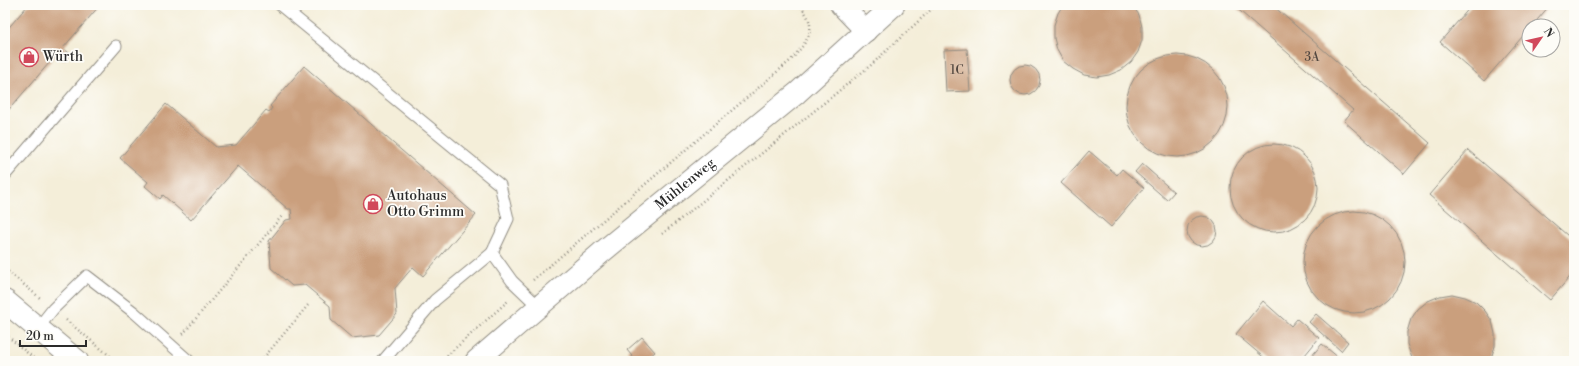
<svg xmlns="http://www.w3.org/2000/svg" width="1579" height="366" font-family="'Libre Bodoni',serif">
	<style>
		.building { fill: #ca9f7d }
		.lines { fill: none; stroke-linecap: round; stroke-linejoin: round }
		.lane-casing { stroke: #908c82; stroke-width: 13 }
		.street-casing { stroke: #908c82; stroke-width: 23 }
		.primary-casing { stroke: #908c82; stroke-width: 24 }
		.path { stroke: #908c82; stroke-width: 2.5; stroke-dasharray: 1 3; stroke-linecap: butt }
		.lane { stroke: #fff; stroke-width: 11 }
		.street { stroke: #fff; stroke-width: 21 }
		.primary { stroke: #fff; stroke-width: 22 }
		.labels { text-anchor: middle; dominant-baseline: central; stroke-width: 3.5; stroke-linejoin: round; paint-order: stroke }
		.number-label { font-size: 12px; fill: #534840 }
		.poi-label { font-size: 14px; fill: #2b2b2b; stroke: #fdfcf7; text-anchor: start }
		.street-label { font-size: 14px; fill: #2b2b2b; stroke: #fdfcf7 }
	</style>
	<rect width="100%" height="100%" fill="#fdfcf7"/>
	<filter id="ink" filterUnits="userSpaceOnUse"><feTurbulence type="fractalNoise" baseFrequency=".025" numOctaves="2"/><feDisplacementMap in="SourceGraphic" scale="8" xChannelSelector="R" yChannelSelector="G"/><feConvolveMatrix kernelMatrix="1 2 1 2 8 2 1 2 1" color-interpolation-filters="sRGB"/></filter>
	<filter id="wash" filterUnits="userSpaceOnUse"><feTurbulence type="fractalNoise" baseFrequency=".012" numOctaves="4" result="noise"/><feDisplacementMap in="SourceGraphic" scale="16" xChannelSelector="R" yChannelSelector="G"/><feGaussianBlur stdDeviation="0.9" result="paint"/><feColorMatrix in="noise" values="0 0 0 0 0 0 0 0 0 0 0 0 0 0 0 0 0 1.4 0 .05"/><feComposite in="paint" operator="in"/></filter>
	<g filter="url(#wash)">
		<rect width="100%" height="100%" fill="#f4eed9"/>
		<g id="blocks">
			<g class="building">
				<path d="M28,5H100L63,48L69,53L63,60L56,55L5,114V32Z"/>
				<path d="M1063,5H1132L1139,15L1142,27V40L1138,52L1131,62L1121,70L1109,75L1097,77L1084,75L1073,69L1063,61L1057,50L1054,38V25L1058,13Z"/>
				<path d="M1233,5H1272L1430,143L1404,174L1344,121L1353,110Z"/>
				<path d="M1472,5H1550L1532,26H1529V29L1484,81L1440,42Z"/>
				<path d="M967,49L970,91L946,92L944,50Z"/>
				<circle cx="1177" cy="106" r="51"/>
				<circle cx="1025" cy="80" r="15"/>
				<path d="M304,66L476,215L423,276L413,267L395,288L397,314L379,335L352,338L331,320L330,306L305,285L292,286L271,268L269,241L286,220L292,219L291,209H288L238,166L191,220L163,195L160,199L145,186L148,182L120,158L166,104L216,147L236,145L266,110L269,112L272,108L270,106Z"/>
				<circle cx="1274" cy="188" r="44"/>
				<path d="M1468,150L1574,241V272L1550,300L1429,195Z"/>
				<path d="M1089,151L1117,175L1122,169L1144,188L1111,227L1061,183Z"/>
				<path d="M1142,164L1174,192L1167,200L1135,172Z"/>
				<circle cx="1354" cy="262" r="51"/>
				<circle cx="1202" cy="231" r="15"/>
				<path d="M1452,294L1465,297L1476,302L1485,311L1492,321L1495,334V346L1491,358L1489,361H1413L1407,344V332L1411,319L1418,309L1428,301L1440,296Z"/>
				<path d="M1263,301L1291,326L1297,319L1319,338L1300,361H1268L1236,334Z"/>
				<path d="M1316,314L1348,342L1341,351L1309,322Z"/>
				<path d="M642,337L655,352L644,361H636L627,350Z"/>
				<path d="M1322,344L1339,358L1337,361H1313L1310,358Z"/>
			</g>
		</g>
	</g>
	<g filter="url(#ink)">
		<use href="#blocks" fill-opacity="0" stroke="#908c82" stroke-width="1"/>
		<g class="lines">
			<g class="lane-casing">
				<g id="lane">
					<path d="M280,5L500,185L508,219L492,253"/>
					<path d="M5,175L116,46"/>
					<path d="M38,328L53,309L87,276L135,313L189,361"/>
					<path d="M383,361L435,300L492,253L512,281L538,306"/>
				</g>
			</g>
			<g class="street-casing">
				<g id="street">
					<path d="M841,5L866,31"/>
					<path id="s1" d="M476,361L601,253L797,93L894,5"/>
				</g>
			</g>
			<g class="primary-casing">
				<path id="primary" d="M5,301L77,361"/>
			</g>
			<g class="path">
				<path d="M662,234L871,65L936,5"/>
				<path d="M5,269L40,298"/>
				<path d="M533,280L791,60C808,40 820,28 799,5"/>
				<path d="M66,320L116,361"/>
				<path d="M5,334L37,361"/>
				<path d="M183,334L282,216"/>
				<path d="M261,361L309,304"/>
				<path d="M441,361L509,300"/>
			</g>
			<use href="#lane" class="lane"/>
			<use href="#street" class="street"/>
			<use href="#primary" class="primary"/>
		</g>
	</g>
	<defs>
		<g id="shop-ring" transform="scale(1)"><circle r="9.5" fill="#fdfcf7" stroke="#d1495b" stroke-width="1.5"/><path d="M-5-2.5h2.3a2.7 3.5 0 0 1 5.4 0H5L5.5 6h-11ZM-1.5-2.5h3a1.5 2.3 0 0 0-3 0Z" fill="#d1495b"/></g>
	</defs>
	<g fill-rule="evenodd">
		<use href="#shop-ring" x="29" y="57"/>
		<use href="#shop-ring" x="373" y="204"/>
	</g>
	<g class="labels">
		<g class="number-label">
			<text x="1312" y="57">3A</text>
			<text x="957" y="70">1C</text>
		</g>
		<g class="poi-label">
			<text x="43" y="57">Würth</text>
			<text x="387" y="196">Autohaus<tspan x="387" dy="16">Otto Grimm</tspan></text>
		</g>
		<g class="street-label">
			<text stroke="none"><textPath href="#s1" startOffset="274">Mühlenweg</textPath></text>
		</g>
	</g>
	<rect width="1579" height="366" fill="none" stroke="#fdfcf7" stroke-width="20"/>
	<g transform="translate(1541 38) rotate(56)"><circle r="19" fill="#fdfcf7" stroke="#a9a8a5"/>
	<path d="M0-3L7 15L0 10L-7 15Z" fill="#d1495b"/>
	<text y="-6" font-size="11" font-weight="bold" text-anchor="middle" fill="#2b2b2b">N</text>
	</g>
	<path d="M20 340v6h66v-6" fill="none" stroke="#2b2b2b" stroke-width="2"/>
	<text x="26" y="340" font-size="12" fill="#2b2b2b" stroke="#fdfcf7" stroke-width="3" paint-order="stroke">20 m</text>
</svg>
